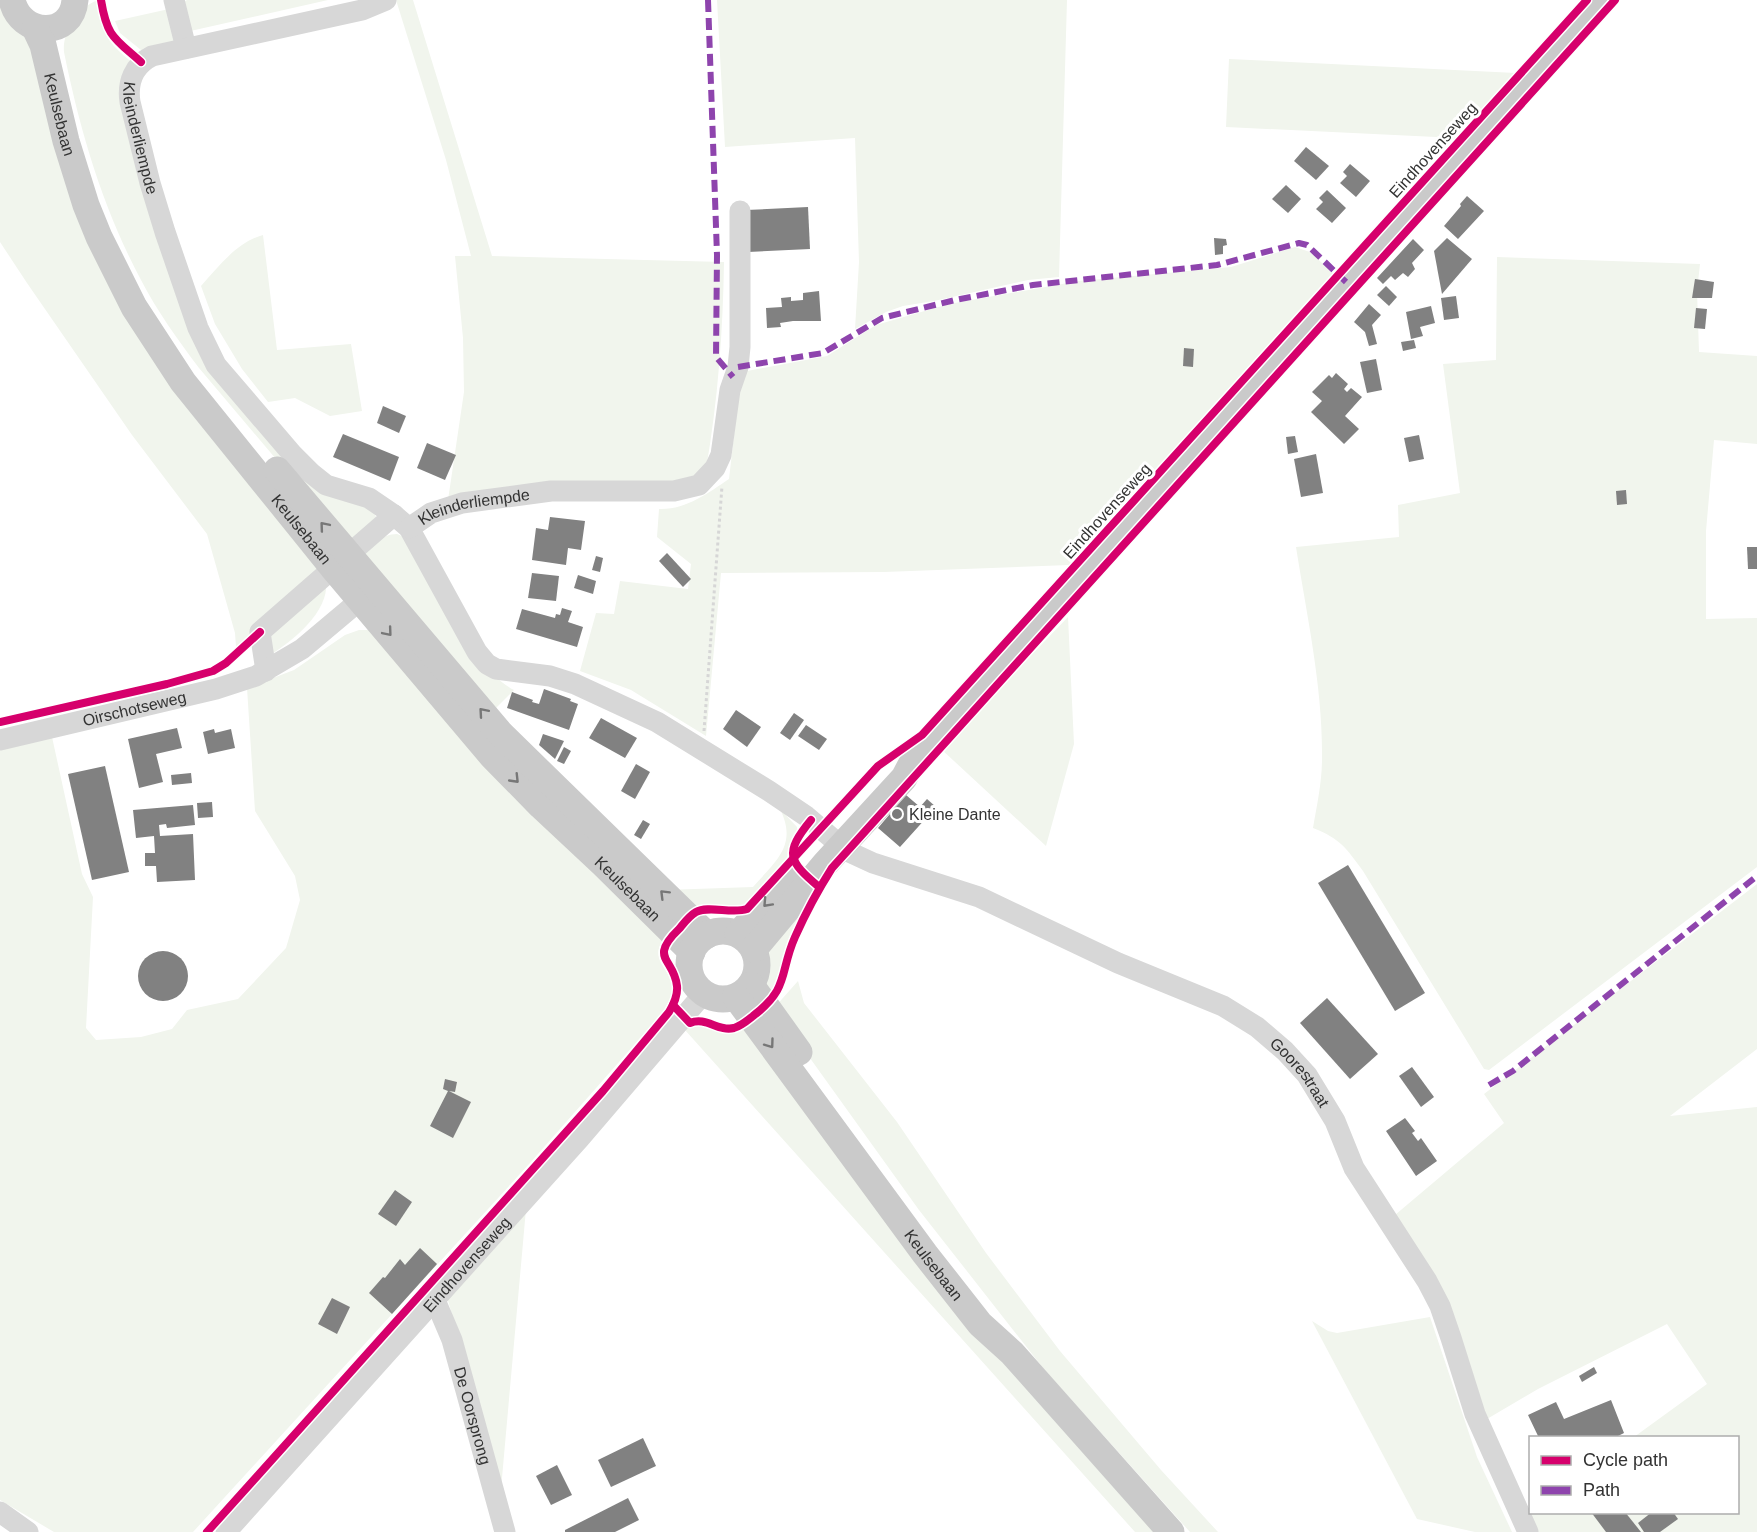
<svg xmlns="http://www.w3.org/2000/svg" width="1757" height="1532" font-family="Helvetica,sans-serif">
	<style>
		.green { fill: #f1f5ed }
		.building { fill: #818181 }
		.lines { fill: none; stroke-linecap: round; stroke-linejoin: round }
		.path { stroke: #d6d6d6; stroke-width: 3; stroke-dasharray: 3 3; stroke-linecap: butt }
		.minor { stroke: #d7d7d7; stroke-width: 21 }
		.major { stroke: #cacaca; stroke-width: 27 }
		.quiet { stroke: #8e44ad; stroke-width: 6; stroke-dasharray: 12 6; stroke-linecap: butt }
		.cycleway-casing { stroke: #fff; stroke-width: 11 }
		.cycleway { stroke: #d6006c; stroke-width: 8 }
		.oneway { stroke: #777 }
		.poi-dot { fill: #7a7a7a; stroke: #fff; stroke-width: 2 }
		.labels { text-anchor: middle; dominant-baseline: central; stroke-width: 6; stroke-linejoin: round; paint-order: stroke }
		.street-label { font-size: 16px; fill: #333; stroke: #fff }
		.poi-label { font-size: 16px; fill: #333; stroke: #fff; text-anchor: start }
	</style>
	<rect width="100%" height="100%" fill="#fff"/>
	<g class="green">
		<path d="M0,0L28,36L83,207L321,572L236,647L235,633L207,534L132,435L27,283L0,242Z"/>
		<path d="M98,0C105,38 104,39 134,64L127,78L223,382L360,503L374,513L376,517L352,549L199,368C178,340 157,311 141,280C103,209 80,131 64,52C62,32 78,7 98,0Z"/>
		<path d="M187,0H328L186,32L180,4Z"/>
		<path d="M396,0H413L492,256L724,262C723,331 718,400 706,469L688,481L448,500L464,392L463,338L455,256H471L446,160Z"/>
		<path d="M717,0H1067L1059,277L1028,280L934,301L903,306L886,312L855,329L859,262L855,138L725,147Z"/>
		<path d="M169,9L174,41L146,54L120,33L115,21Z"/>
		<path d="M1229,59L1516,73L1454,141L1436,137L1226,127Z"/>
		<path d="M263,235L277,350L351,344L362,411L330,416L295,398L268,402L242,369L215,324L201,286C218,267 237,242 263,235Z"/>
		<path d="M1295,247L1310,252L1333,273L1069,565L884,572L721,573L706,736L631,690L580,671L596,613L614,614L620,581L688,589L691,564L657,537L659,509C686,510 708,493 729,479L741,374L747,371L827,356L876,325L949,304L1079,281L1231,267Z"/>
		<path d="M1497,257L1700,264L1697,291L1699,352L1757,356V444L1714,440L1706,531V619L1757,618V867L1489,1070L1484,1069L1363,871C1346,848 1341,839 1313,828C1317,805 1322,782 1322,759C1323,688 1307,617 1296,547L1399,537L1398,505L1460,493L1443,364L1496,360Z"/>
		<path d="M397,534L402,536C427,576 474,670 514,690L491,713L359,557C370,548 381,534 397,534Z"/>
		<path d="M326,583C329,611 293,641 270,655L271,633Z"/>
		<path d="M1068,617L1074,744L1046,846L941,749Z"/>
		<path d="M359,630H370L666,935C647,962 669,964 673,988C673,992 671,998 671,1003L530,1163L193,1532H54L0,1500V749L52,737L82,874L93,897L86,1028L96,1040L141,1037L172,1029L187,1010L238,999L286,948L300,900L295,876L255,811L247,688L294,670L345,635Z"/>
		<path d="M780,809L797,827V832L788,848L787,860L746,906L733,908L703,906L695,909L665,890L753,887C776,861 798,845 780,809Z"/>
		<path d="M1757,884V1049L1670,1116L1757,1107V1532H1536L1528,1515L1532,1513L1738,1512V1438L1634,1437L1707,1384L1667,1324L1538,1389L1487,1419L1395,1215L1504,1123L1484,1094Z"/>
		<path d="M811,893L791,939L777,986L773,995L765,986L766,954Z"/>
		<path d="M798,981L804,1003L897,1122L986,1253L1060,1351L1161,1470L1218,1532H1190L1043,1368L919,1210L774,1008Z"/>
		<path d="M690,1025H703L728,1033L746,1025L1159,1532H1135L685,1030Z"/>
		<path d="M526,1209L501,1489L447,1297Z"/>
		<path d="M1430,1317L1477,1457L1512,1532H1475L1417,1519L1312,1321L1328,1331L1337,1333Z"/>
	</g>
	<g class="building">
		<path d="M1306,147L1329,166L1316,180L1294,161Z"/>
		<path d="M1350,164L1370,181L1356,197L1340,183L1347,176L1343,172Z"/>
		<path d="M1286,185L1301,199L1288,213L1272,199Z"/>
		<path d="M1327,190L1346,208L1332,223L1316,209L1323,202L1319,198Z"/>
		<path d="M1467,196L1484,211L1458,239L1444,226L1461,206L1460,204Z"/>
		<path d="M808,207L810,249L748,252L746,210Z"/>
		<path d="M1214,238L1226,239L1227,245L1223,246V254L1215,255Z"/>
		<path d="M1447,238L1472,259L1442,294L1434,251Z"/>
		<path d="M1413,239L1424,250L1412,263L1415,269L1408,277L1403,273L1395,280L1391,276L1383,284L1377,278Z"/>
		<path d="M1695,279L1714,282L1712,298H1692Z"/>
		<path d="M1386,286L1397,297L1389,306L1377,295Z"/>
		<path d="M819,291L821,321H793L780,323L781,327L767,328L766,308L782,307L781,298L791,297V301L803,300V293Z"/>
		<path d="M1456,296L1459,318L1444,320L1441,298Z"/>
		<path d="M1369,304L1381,315L1372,325L1377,344L1369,346L1365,332L1354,322Z"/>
		<path d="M1431,306L1435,323L1420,327L1423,336L1411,339L1406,312Z"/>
		<path d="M1696,308L1707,309L1705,329L1694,328Z"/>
		<path d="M1414,340L1416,348L1403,351L1401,342Z"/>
		<path d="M1184,348L1194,349L1193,367L1183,366Z"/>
		<path d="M1376,359L1382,390L1367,393L1360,362Z"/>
		<path d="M1336,373L1348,384L1344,389L1347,392L1351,388L1362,397L1345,416L1359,429L1344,444L1311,412L1322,401L1312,392L1329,375L1332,378Z"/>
		<path d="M383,406L406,416L399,433L377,423Z"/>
		<path d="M343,434L399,457L390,481L333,457Z"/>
		<path d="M1419,435L1424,459L1409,462L1404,438Z"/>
		<path d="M1295,436L1298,452L1288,454L1286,437Z"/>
		<path d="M427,443L456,455L445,480L417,468Z"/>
		<path d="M1316,454L1323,493L1301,497L1294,459Z"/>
		<path d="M1626,490L1627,504L1617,505L1616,491Z"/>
		<path d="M550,517L585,521L581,550L568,548L566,565L532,560L536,528L548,530Z"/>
		<path d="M1747,547H1757V569H1748Z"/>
		<path d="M667,553L691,579L683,587L659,561Z"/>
		<path d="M596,556L603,558L600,572L592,570Z"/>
		<path d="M532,573L559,576L556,601L528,598Z"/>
		<path d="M578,575L596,581L593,594L574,588Z"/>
		<path d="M562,608L572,611L568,622L583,627L577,647L516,629L522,609L555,618L556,614L560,615Z"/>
		<path d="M544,689L571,699L570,701L578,704L569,730L507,708L512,692L533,700L532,702L539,704Z"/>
		<path d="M736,710L761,727L747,747L723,729Z"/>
		<path d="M794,713L804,720L790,740L780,733Z"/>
		<path d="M601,718L637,738L625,758L589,738Z"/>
		<path d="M806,725L827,739L819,750L798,736Z"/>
		<path d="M177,728L182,748L156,754L163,782L139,788L128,739Z"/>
		<path d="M214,729L215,733L231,729L235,748L208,754L203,732Z"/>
		<path d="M543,734L564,741L555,759L539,745Z"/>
		<path d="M564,747L571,751L564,764L557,761Z"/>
		<path d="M636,764L650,772L635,799L621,791Z"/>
		<path d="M105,766L129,872L92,880L68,774Z"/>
		<path d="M191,773L192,783L172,785L171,775Z"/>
		<path d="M906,795L920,807L927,799L936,807L900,847L878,828Z"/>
		<path d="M212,802L213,817L198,818L197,803Z"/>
		<path d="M193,805L195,825L167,828L166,824L159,825L160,836L193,834L195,880L157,882L156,866H145V853H155L154,836L136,838L133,810Z"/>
		<path d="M643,820L650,824L641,839L634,835Z"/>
		<path d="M1348,865L1425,993L1395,1011L1318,883Z"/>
		<circle cx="163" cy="976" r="25"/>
		<path d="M1327,998L1378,1054L1350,1079L1300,1023Z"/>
		<path d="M1412,1067L1434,1097L1421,1107L1399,1076Z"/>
		<path d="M445,1079L457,1082L455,1092L449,1091L471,1102L453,1138L430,1126L448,1091L443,1089Z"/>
		<path d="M1405,1118L1415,1131L1412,1133L1418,1141L1421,1138L1437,1161L1416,1176L1386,1131Z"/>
		<path d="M395,1190L412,1202L396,1226L378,1214Z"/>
		<path d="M420,1248L437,1264L392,1314L369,1293L383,1277L385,1278L400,1259L405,1265Z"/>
		<path d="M332,1298L350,1307L337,1334L318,1324Z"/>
		<path d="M1594,1367L1597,1373L1582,1382L1579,1376Z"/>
		<path d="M1611,1400L1624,1433L1614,1438H1539L1528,1415L1556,1402L1564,1419Z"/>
		<path d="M643,1438L656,1466L611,1487L598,1460Z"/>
		<path d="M557,1465L572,1495L551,1505L536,1476Z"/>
		<path d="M628,1498L639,1520L615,1532H565V1530Z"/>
		<path d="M1591,1512H1625L1641,1532H1606Z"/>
		<path d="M1652,1512H1673L1678,1519L1660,1532H1644L1638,1523Z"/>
	</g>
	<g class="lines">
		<path class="path" d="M704,731L722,486"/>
		<g class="minor">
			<path d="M174,0L186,48"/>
			<path id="s1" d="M386,0L362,10L152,56C134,65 127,82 130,102L150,183L165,232L198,328L216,365L293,455L311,473L326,485L369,498L394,515L409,528L477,652L487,664L496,669L550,676L575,684L657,722L769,791L806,816L847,851L873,863L979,897L1118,963L1223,1006L1257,1027L1285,1051L1307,1075L1335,1121L1354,1168L1427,1281L1440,1306L1451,1338L1475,1414L1528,1532"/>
			<path id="s2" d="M409,528L431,513L462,503L551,491H674L699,485L715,468L721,455L730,390L738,367L740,347V211"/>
			<path d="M266,671L260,632L394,515"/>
			<path id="s3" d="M0,740L216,689L256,676L302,649L371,591"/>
			<path id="s4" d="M435,1300L452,1340L505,1532"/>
			<path d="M0,1512L28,1532"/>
			<path id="s5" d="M226,1532L580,1138L704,993"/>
		</g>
		<g class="major">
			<path d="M12,0C20,37 72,39 75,0"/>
			<path id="s6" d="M35,28L43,45L66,141L86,205L99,237L134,307L183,382L334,569L492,756L541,806L603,864L692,952"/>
			<path d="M277,470L501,734L707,935"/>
			<circle cx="723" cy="965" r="34"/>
			<path d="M738,934L794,875"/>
			<path d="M754,949L825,864L904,778L913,761L1600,0"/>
			<path d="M751,985L799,1052"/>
			<path id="s7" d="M736,997L925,1254L980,1324L1012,1353L1171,1532"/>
		</g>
		<g class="quiet">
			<path d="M708,0L717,255L716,357L733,377"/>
			<path d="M738,367L823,353L882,318L955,300L1033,285L1217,265L1299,243L1307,245L1346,282"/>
			<path d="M1489,1085L1513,1071L1757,876"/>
		</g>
		<g class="cycleway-casing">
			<g id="cycleway">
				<path d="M101,0C107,37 114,38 141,62"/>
				<path d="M0,722L167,684L213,671L226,663L260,632"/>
				<path d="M811,820C784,853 788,861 819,887"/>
				<path d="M673,1005L690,1023C706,1016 718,1032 734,1028C741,1026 748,1020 753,1016C790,988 779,973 795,937C806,912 818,890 832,868L1615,0"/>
				<path d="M207,1532L603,1091L669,1012C674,1004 678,996 677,986C674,958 648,959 679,929C684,923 689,916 696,912C708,905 732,914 747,909L878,766L922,735L1587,0"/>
			</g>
		</g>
		<use href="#cycleway" class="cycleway"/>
	</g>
	<defs><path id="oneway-chevron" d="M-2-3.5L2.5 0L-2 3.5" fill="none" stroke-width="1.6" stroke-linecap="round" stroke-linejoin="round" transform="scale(1.5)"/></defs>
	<g class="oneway">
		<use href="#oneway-chevron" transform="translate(324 526) rotate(-130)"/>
		<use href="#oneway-chevron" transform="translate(388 632) rotate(50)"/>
		<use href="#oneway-chevron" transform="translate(483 712) rotate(-131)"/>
		<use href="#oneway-chevron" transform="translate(515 779) rotate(46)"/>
		<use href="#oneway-chevron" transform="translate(664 894) rotate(-135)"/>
		<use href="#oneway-chevron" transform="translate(767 903) rotate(133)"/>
		<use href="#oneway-chevron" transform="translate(770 1044) rotate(54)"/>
	</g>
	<circle class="poi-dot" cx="897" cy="814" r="6"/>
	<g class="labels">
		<g class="street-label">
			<text stroke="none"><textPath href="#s6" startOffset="90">Keulsebaan</textPath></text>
			<text stroke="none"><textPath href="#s1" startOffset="333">Kleinderliempde</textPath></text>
			<text transform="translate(1433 150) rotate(-48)">Eindhovenseweg</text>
			<text stroke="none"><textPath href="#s2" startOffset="70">Kleinderliempde</textPath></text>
			<text transform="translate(1107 511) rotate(-48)">Eindhovenseweg</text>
			<text stroke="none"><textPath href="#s6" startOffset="576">Keulsebaan</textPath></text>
			<text stroke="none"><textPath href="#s3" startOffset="138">Oirschotseweg</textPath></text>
			<text stroke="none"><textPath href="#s6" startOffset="1062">Keulsebaan</textPath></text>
			<text stroke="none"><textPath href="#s1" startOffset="1910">Goorestraat</textPath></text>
			<text stroke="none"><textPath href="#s5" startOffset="360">Eindhovenseweg</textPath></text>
			<text stroke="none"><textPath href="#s7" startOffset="333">Keulsebaan</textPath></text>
			<text stroke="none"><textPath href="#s4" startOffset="122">De Oorsprong</textPath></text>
		</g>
		<g class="poi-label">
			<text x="909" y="814">Kleine Dante</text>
		</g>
	</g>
	<rect x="1529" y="1436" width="210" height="78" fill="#ffffff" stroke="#adadad" stroke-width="1.5"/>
	<rect x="1541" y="1456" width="30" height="9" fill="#d6006c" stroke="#adadad" stroke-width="1.5"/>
	<text x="1583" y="1466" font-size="18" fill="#333333">Cycle path</text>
	<rect x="1541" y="1486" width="30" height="9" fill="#8e44ad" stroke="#adadad" stroke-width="1.5"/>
	<text x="1583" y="1496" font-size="18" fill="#333333">Path</text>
</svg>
